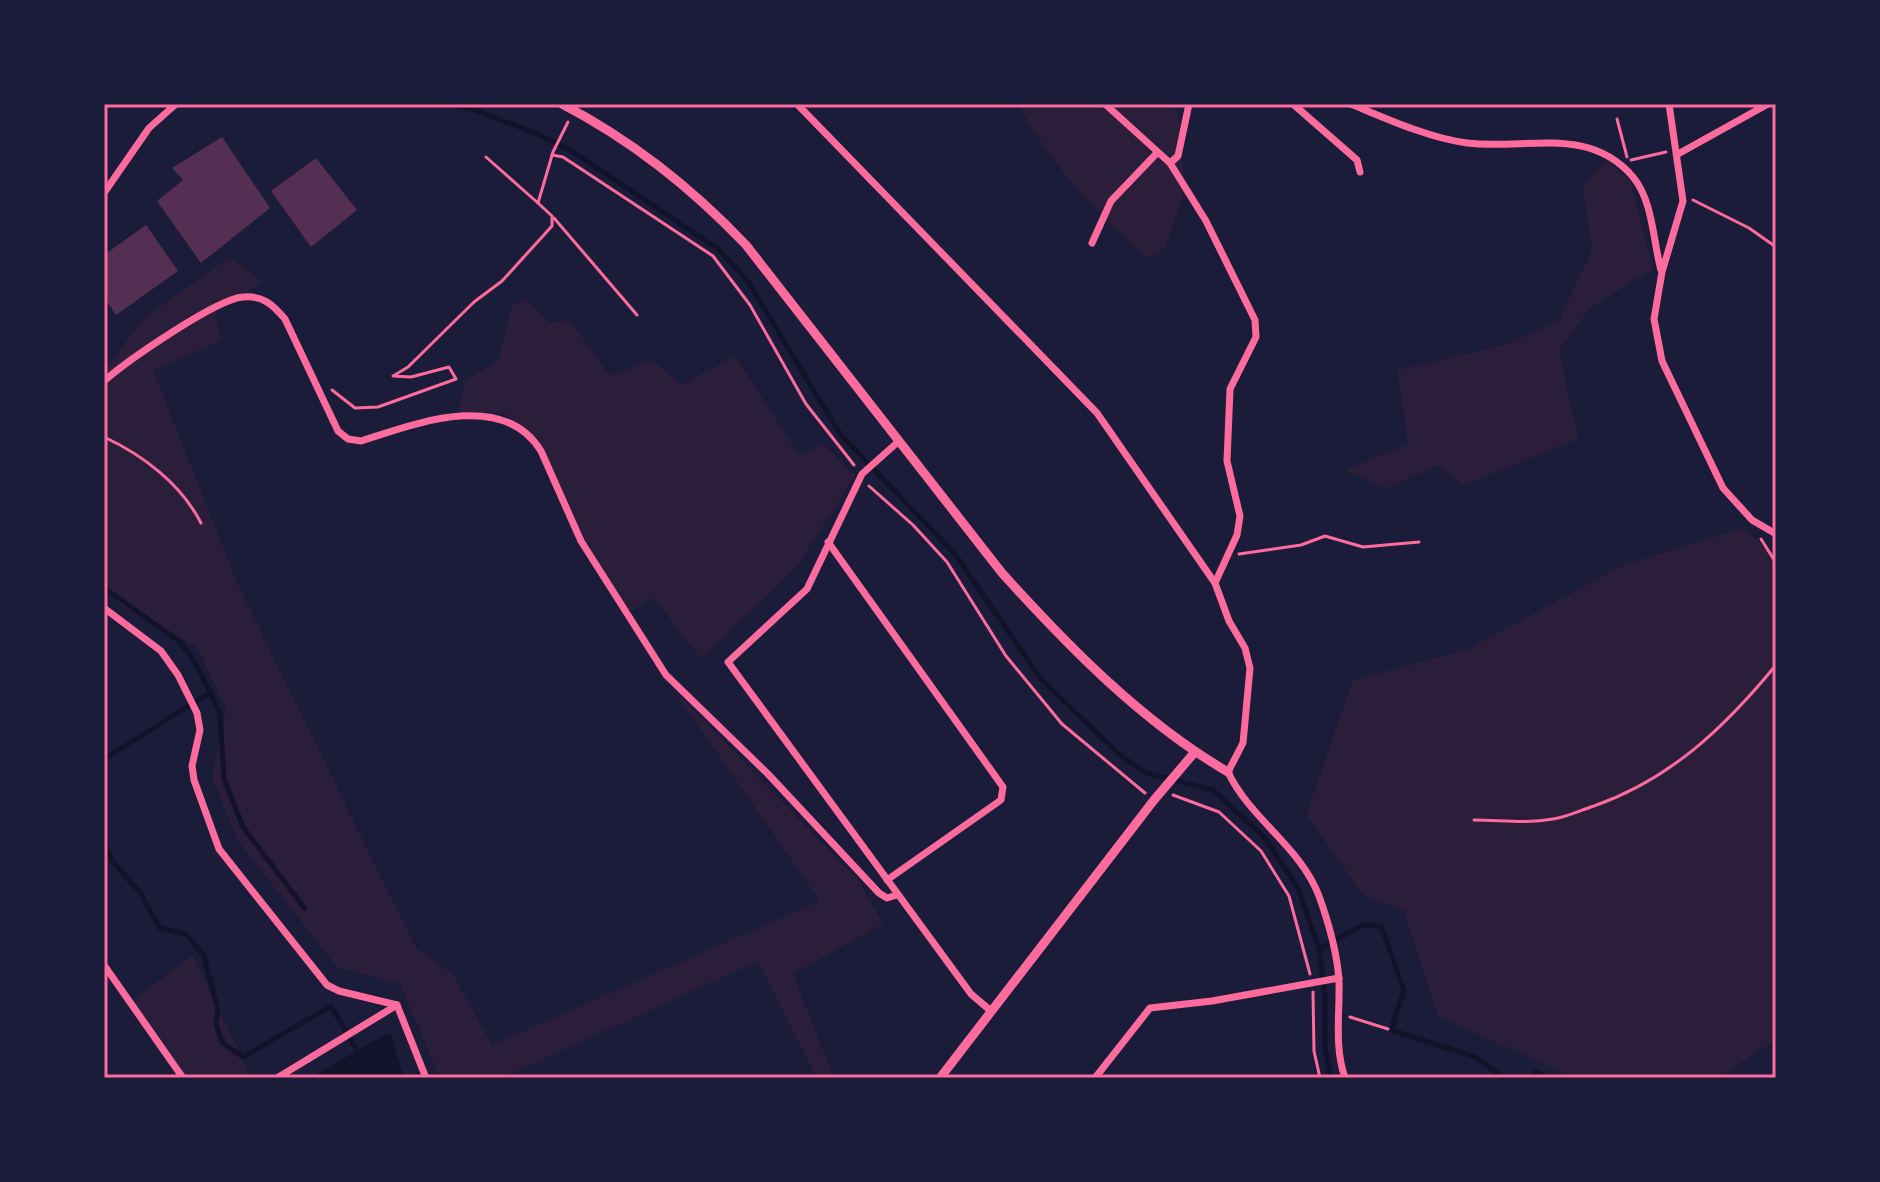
<svg xmlns="http://www.w3.org/2000/svg" width="1880" height="1182" font-family="Overpass,sans-serif">
	<style>
		.green { fill: #2a1e3b }
		.water { fill: #12122b }
		.lines { fill: none; stroke-linecap: round; stroke-linejoin: round }
		.stream { stroke: #12122b; stroke-width: 5 }
		.building { fill: #542f53 }
		.path { stroke: #ff6b9d; stroke-width: 3 }
		.minor { stroke: #ff6b9d; stroke-width: 7 }
		.tertiary { stroke: #ff6b9d; stroke-width: 9 }
		.neatline { fill: none; stroke: #ff6b9d; stroke-width: 3 }
	</style>
	<rect width="100%" height="100%" fill="#1b1b3a"/>
	<g class="green">
		<path d="M1018,104H1172L1178,116L1185,187L1166,248L1147,258C1096,213 1051,165 1018,104Z"/>
		<path d="M1606,160L1630,180L1653,269L1590,308L1559,350L1578,439L1464,485L1438,465L1385,489L1346,470L1408,444L1397,370L1505,345L1559,320L1592,249L1583,186Z"/>
		<path d="M230,257L263,282L215,311L221,341L153,370L239,587L416,948L453,974L492,1045L820,901L672,688L858,880L883,924L793,974L834,1078H817L758,961L502,1078H440L400,984L337,967L238,841L212,778L226,709L197,647L122,606L104,588V370L145,317Z"/>
		<path d="M526,299L549,323L570,320L610,376L652,360L681,385L735,356L800,456L824,444L855,476L798,565L701,659L654,598L629,612L584,537L538,438L503,413L458,412L466,380L498,361L512,305Z"/>
		<path d="M1743,528L1776,556V1040L1717,1078H1574L1438,1016L1404,911L1363,895L1306,814L1353,680L1466,650L1624,565Z"/>
		<path d="M193,955L251,1078H183L130,1002Z"/>
	</g>
	<path class="water" d="M386,1034L391,1035L404,1078H310Z"/>
	<g class="lines">
		<g class="stream">
			<path d="M446,104L469,108L535,133L570,150L718,249L747,280L841,435L955,554L1041,679L1120,755L1146,773L1213,790L1265,838L1298,888L1319,949L1325,995V1048L1331,1078"/>
			<path d="M104,588L179,641L195,662L220,713L224,779L243,827L305,909"/>
			<path d="M104,759L211,692"/>
			<path d="M104,841L112,861L139,891L160,928L186,934L204,956L218,1010L216,1023L219,1033L223,1043L243,1057L331,1006L360,1055"/>
			<path d="M1319,949L1363,925L1381,926L1404,990L1391,1030L1475,1057L1504,1078"/>
			<path d="M1531,1078L1536,1072L1547,1078"/>
		</g>
	</g>
	<g class="building">
		<path d="M222,137L270,208L201,263L157,201L183,180L172,168Z"/>
		<path d="M316,158L357,210L311,247L271,191Z"/>
		<path d="M146,225L178,271L116,315L104,297V255Z"/>
	</g>
	<g class="lines">
		<g class="path">
			<path d="M1617,119L1627,157"/>
			<path d="M552,155L563,157L713,256L750,305L806,404L854,465"/>
			<path d="M486,157L538,203L553,152L568,122"/>
			<path d="M1631,160L1666,152"/>
			<path d="M1693,200L1749,228L1776,247"/>
			<path d="M554,218L637,315"/>
			<path d="M332,390L355,408L378,407L456,379L449,367L411,377L393,376L408,367L474,302L502,281L552,226V216L538,203"/>
			<path d="M104,437C143,455 181,484 201,523"/>
			<path d="M869,486L913,525L947,562L1006,656L1062,724L1145,793"/>
			<path d="M1761,539L1776,563"/>
			<path d="M1239,554L1301,545L1325,536L1363,547L1419,542"/>
			<path d="M1173,795L1219,812L1261,851L1289,896L1310,974"/>
			<path d="M1474,820C1501,820 1526,824 1553,819C1567,817 1581,810 1594,806C1671,779 1725,727 1776,665"/>
			<path d="M1313,992L1314,1051L1320,1078"/>
			<path d="M1350,1017L1388,1029"/>
		</g>
		<g class="minor">
			<path d="M797,104L1097,413L1215,583L1229,621L1245,648L1250,668L1243,743L1228,772C1250,819 1300,846 1319,896C1328,921 1337,953 1339,980C1340,1013 1334,1046 1345,1078"/>
			<path d="M1105,104L1170,163L1206,221L1255,320L1256,337L1230,389L1227,461L1240,516L1237,535L1215,583"/>
			<path d="M1293,104L1357,160L1360,172"/>
			<path d="M1351,104C1387,119 1429,138 1467,143C1526,150 1589,125 1633,177C1653,201 1653,241 1661,270"/>
			<path d="M1669,104L1683,201L1662,272L1654,319L1662,361L1723,488L1752,520L1776,534"/>
			<path d="M1678,154L1768,104"/>
			<path d="M1170,163L1178,156L1189,104"/>
			<path d="M104,193L149,128L176,104"/>
			<path d="M1092,243L1111,201L1156,154"/>
			<path d="M104,381C127,361 216,299 243,297C263,295 273,305 285,319L338,431L348,439L361,441C414,424 503,389 541,451L581,541L666,675L768,774L879,893L887,898L897,895"/>
			<path d="M899,441L862,474L807,589L728,662L971,994L991,1011"/>
			<path d="M828,542L1003,787L1001,800L887,880"/>
			<path d="M104,608L161,651L178,675L197,713L200,730L192,766L194,780L219,849L327,985L339,991L397,1005L426,1078"/>
			<path d="M104,965L183,1078"/>
			<path d="M277,1078L397,1005"/>
			<path d="M1095,1078L1150,1008L1212,1001L1339,978"/>
		</g>
		<g class="tertiary">
			<path d="M562,104C633,141 691,187 746,245L1002,573C1068,646 1142,722 1228,772"/>
			<path d="M940,1078L1154,800L1194,753"/>
		</g>
	</g>
	<rect width="1880" height="1182" fill="none" stroke="#1b1b3a" stroke-width="212"/>
	<rect x="106" y="106" width="1668" height="970" class="neatline"/>
</svg>
